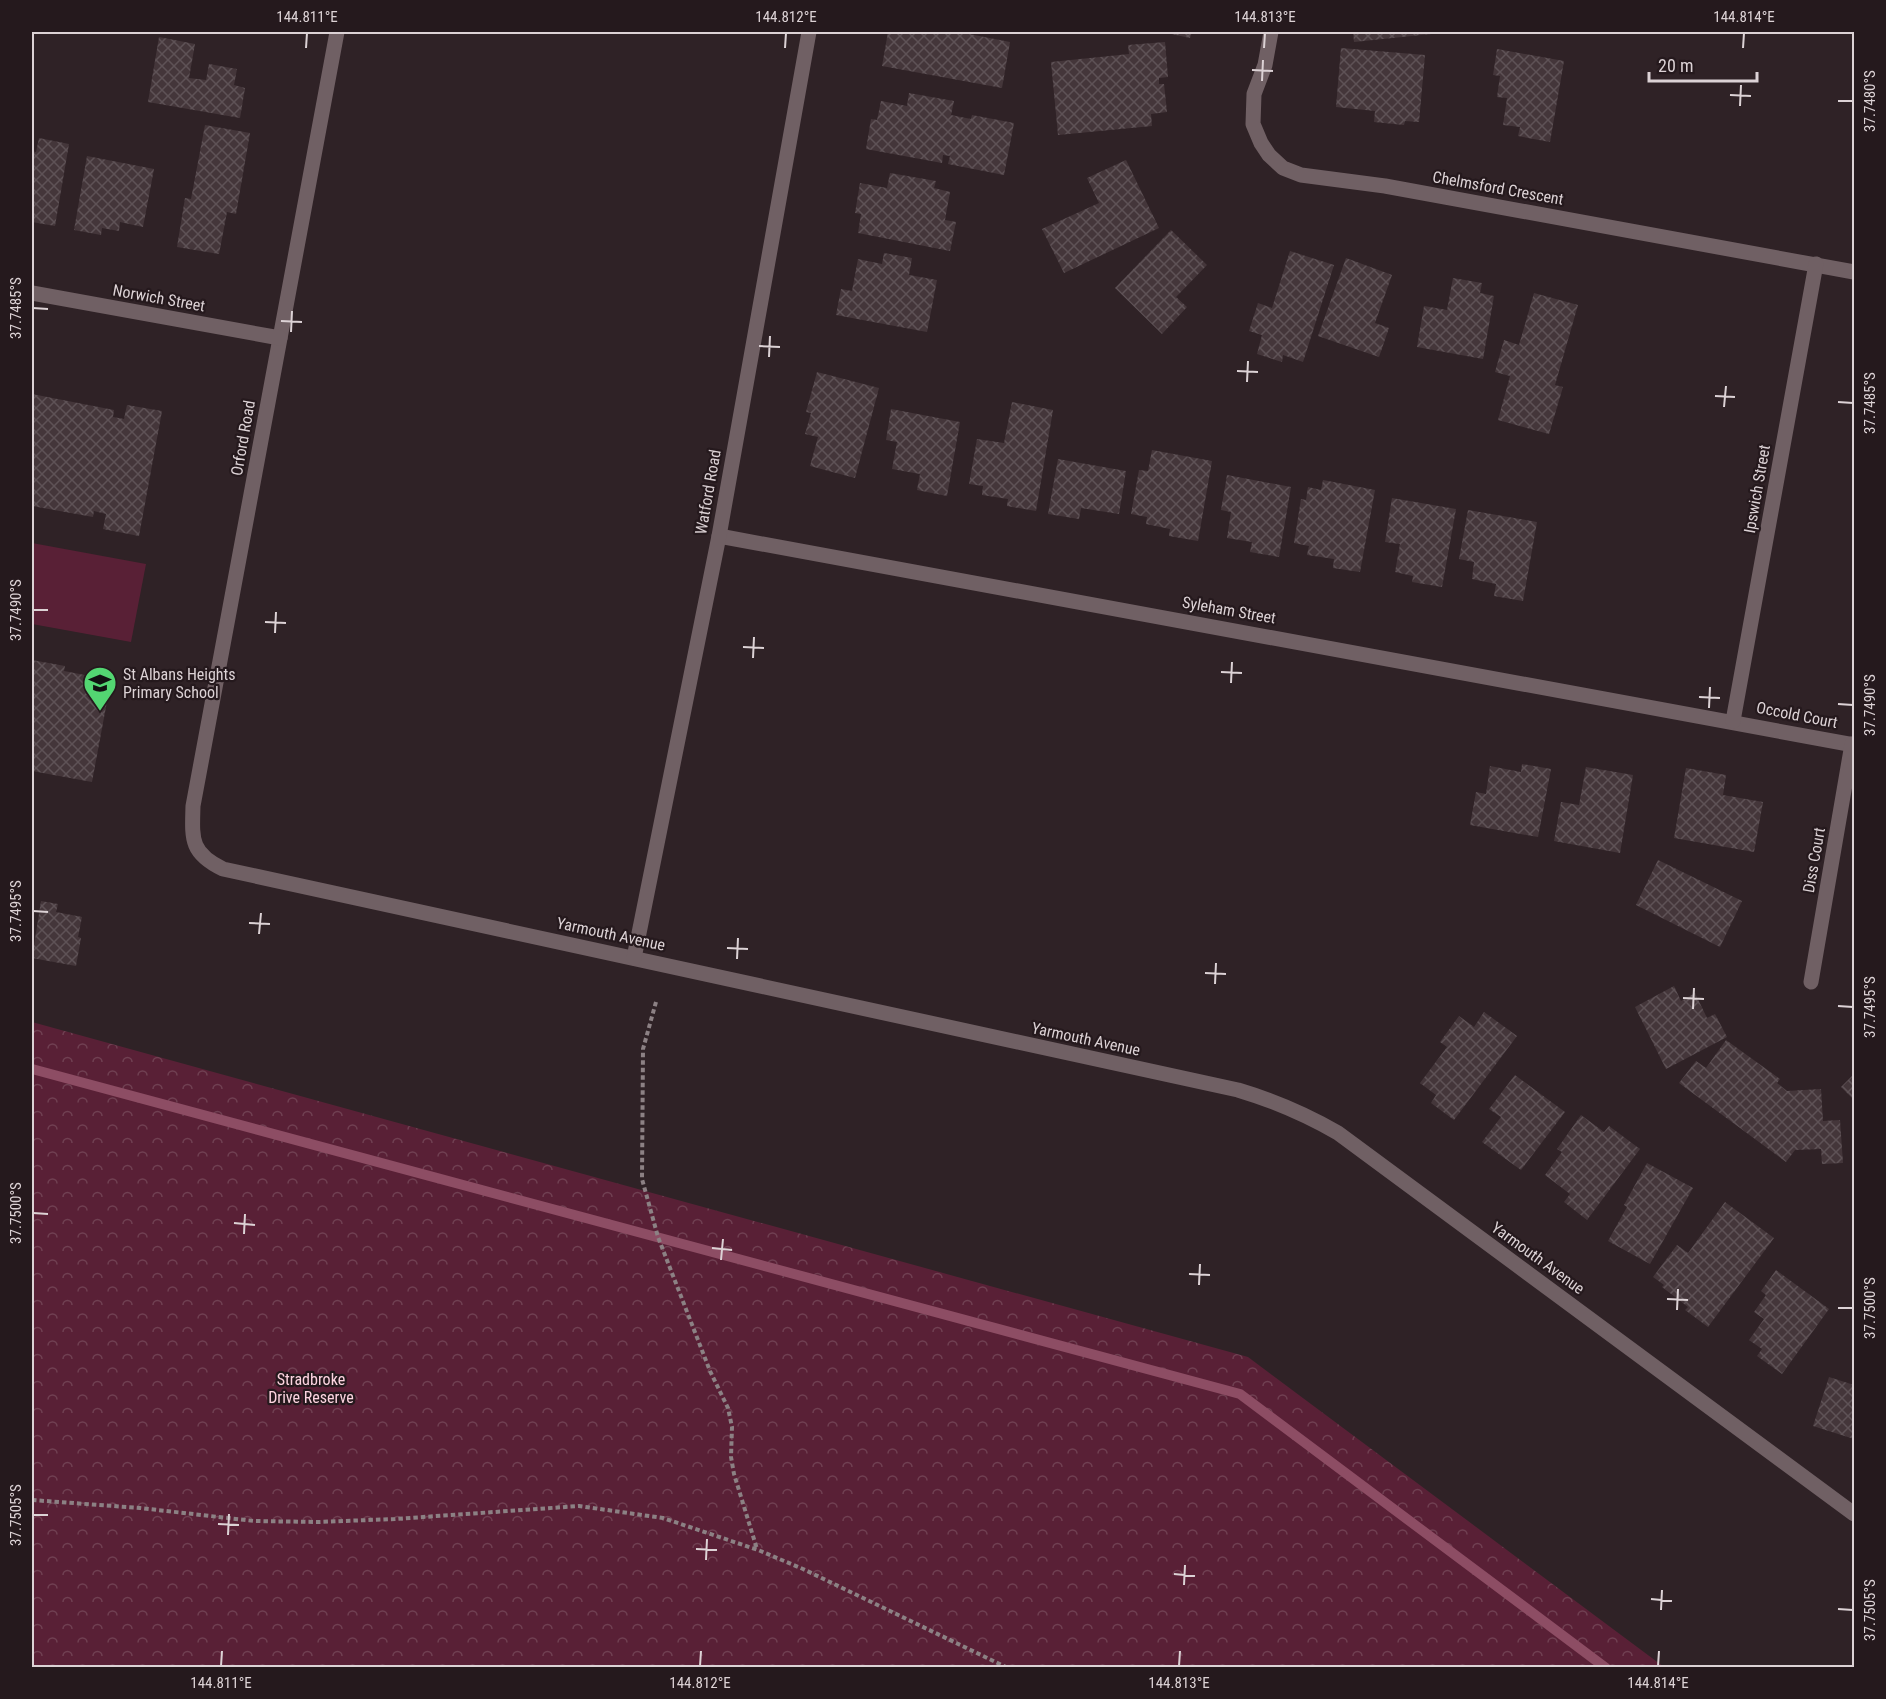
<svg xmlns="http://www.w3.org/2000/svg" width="1886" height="1699" font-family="'Roboto Condensed',sans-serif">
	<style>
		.park { fill: url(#park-crowns) }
		.garden { fill: #592036 }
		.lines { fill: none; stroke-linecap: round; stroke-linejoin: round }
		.stream { stroke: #8d4d64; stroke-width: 10 }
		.building { fill: url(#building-cross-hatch) }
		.path { stroke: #8c8184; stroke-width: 4; stroke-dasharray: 4.5 3; stroke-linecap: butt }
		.minor { stroke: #706064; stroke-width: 15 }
		.ticks { fill: none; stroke: #dcd2d5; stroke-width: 2 }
		.labels { text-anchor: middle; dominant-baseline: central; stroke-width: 4.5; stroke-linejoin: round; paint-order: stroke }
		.street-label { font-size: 16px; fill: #dcd2d5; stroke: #25191d }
		.poi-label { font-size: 16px; fill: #dcd2d5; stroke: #25191d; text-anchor: start }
		.park-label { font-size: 16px; fill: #fdd4e0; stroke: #25191d }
		.neatline { fill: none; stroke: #dcd2d5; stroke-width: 2 }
		.ticks-label { font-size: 15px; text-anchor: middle; fill: #dcd2d5 }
	</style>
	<defs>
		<pattern id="park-crowns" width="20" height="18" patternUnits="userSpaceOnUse" patternTransform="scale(1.5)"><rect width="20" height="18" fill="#592036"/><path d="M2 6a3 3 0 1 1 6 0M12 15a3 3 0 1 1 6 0" fill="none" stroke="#704052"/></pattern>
		<pattern id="building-cross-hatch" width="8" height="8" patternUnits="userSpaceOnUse" patternTransform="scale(1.5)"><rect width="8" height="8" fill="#44363a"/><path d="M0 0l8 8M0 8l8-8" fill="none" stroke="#5e5256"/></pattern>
	</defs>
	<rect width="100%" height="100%" fill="#2f2226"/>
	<path class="park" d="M32,1022L1248,1357L1664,1667H32Z"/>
	<path class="garden" d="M32,543L146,564L131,642L32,624Z"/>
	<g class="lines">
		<path class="stream" d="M32,1069L1240,1394L1606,1668"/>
	</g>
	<g class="building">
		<path d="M888,32L896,33V32H959L1010,42L1002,88L882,66Z"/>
		<path d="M1162,32H1192L1190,38Z"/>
		<path d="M1353,32H1441V33L1354,42Z"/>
		<path d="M159,37L195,44L189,78L206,80L209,64L237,69L234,85L245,88L240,118L148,102Z"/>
		<path d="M1165,42L1168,77L1159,78V84H1164L1167,112L1151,114L1152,126L1058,135L1051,62L1129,54L1128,45Z"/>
		<path d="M1341,48L1425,55L1419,122L1405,121L1404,125L1374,122L1375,111L1336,107Z"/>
		<path d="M1497,49L1564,61L1550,142L1518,136L1520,127L1503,125L1507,98L1497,97L1500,76L1493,75Z"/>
		<path d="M909,93L954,101L951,115L971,119L972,115L1014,123L1004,175L948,164L950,156L943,155L942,163L866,149L871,119L877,120L881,101L907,106Z"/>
		<path d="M205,125L250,133L236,214L227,212L219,254L177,247L185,198L191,199Z"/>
		<path d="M39,138L69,144L55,226L32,222V151L36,152Z"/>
		<path d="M87,156L154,169L143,227L120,222L119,231L102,228L101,235L74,230Z"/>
		<path d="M1126,160L1159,228L1064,273L1042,229L1099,203L1087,178Z"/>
		<path d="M890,173L936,181L934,188L950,192L945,220L956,222L950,251L858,233L861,214L855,213L860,183L887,188Z"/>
		<path d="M1171,230L1207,265L1176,297L1187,307L1162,334L1115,288Z"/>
		<path d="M1290,251L1334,265L1303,362L1283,355L1282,362L1257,354L1262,335L1249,331L1258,303L1272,308Z"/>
		<path d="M884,253L912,258L909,275L937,280L927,332L836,315L841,289L852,291L858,259L882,264Z"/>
		<path d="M1346,258L1392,275L1375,323L1389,328L1379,357L1318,336Z"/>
		<path d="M1453,278L1482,283L1480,293L1494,296L1483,359L1417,347L1424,306L1447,310Z"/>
		<path d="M1534,293L1578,305L1555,385L1563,387L1549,434L1498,420L1510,376L1495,372L1504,340L1519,345Z"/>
		<path d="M817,372L879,388L855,478L810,466L818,437L805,434L811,413L806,412Z"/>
		<path d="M32,394L114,410L113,417L124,419L127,405L162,411L139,536L103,529L106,514L94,511L93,517L32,506Z"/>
		<path d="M1012,402L1053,410L1036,511L1007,506L1008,499L982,495L983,486L969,484L977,439L1004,443Z"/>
		<path d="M891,409L960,422L947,496L917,490L920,474L892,469L897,442L886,440Z"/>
		<path d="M1152,450L1212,461L1198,541L1169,536L1170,529L1146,524L1147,517L1131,514L1139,470L1148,471Z"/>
		<path d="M1058,459L1126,471L1119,514L1081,508L1079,519L1048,514Z"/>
		<path d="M1227,475L1291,487L1279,557L1250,552L1252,542L1227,538L1231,512L1221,510Z"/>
		<path d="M1323,480L1375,490L1360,572L1333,568L1334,559L1307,555L1309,546L1294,543L1301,499L1306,500L1308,487L1321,490Z"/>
		<path d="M1392,498L1456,509L1442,587L1412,582L1413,576L1395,572L1400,544L1385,542Z"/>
		<path d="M1468,510L1537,522L1523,601L1494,596L1496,584L1472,579L1474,562L1459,559Z"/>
		<path d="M32,660L65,666L64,671L111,680L92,782L32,771Z"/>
		<path d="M1522,764L1551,769L1538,837L1470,825L1476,792L1486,794L1490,766L1521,772Z"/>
		<path d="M1586,767L1633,775L1620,853L1554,841L1561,802L1579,805Z"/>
		<path d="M1686,768L1726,775L1723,795L1763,802L1754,852L1674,838Z"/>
		<path d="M1658,860L1742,901L1720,947L1636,905Z"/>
		<path d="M41,901L58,904L56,912L82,917L78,937L81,938L76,966L32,958Z"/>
		<path d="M1674,986L1681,1001L1695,993L1707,1018L1715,1014L1727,1037L1666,1069L1635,1007Z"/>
		<path d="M1484,1012L1517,1036L1454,1120L1431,1103L1436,1095L1420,1083L1447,1047L1440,1042L1459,1016L1474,1027Z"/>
		<path d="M1726,1040L1780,1079L1777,1083L1787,1091L1821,1089L1823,1121L1840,1120L1843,1163L1822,1164L1821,1149L1795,1150L1786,1162L1679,1083L1696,1061L1706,1068Z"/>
		<path d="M1854,1074V1100L1841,1087Z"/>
		<path d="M1515,1075L1565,1112L1521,1170L1482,1142L1501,1117L1489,1109Z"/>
		<path d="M1581,1115L1604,1132L1609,1126L1640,1149L1587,1220L1564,1202L1570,1194L1545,1175L1562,1152L1557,1149Z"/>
		<path d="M1647,1163L1693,1188L1650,1264L1608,1241L1627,1207L1624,1205Z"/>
		<path d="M1725,1202L1774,1238L1708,1327L1685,1310L1688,1307L1662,1287L1664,1285L1653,1277L1677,1245L1688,1253Z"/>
		<path d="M1776,1270L1829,1309L1782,1374L1757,1356L1762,1349L1749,1340L1764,1319L1754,1312L1766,1295L1761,1291Z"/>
		<path d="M1829,1377L1854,1385V1439L1813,1426Z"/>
	</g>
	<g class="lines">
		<g class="path">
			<path d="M656,1002L643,1049L642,1179L658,1237L710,1371L728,1408L732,1427L731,1457L734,1474L757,1549"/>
			<path d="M32,1500L140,1508L254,1521L318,1522L395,1519L579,1506L663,1518L758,1550L803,1569L1008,1668"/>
		</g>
		<g class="minor">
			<path d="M337,32L193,806C192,839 190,853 223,869L1238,1090C1275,1101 1305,1114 1338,1133L1854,1514"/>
			<path d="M1271,32L1265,65L1254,94L1253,124L1261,143L1269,155L1283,168L1301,175L1385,186L1854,272"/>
			<path d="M32,293L280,338"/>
			<path d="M719,536L1854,745"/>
			<path d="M1733,721L1816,264"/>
			<path d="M634,958L719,536L809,32"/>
			<path d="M1811,982L1852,744"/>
		</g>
	</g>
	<path class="ticks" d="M306,48L307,33M785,48L786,33M1264,48L1265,33M1743,48L1744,33M1252,70L1273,71M1262,81L1263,60M1730,95L1751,96M1838,101H1853M1740,106L1741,85M33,308L48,309M281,321L302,322M291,332L292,311M759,346L780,347M769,357L770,336M1237,371L1258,372M1247,382L1248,361M1715,396L1735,397M1838,402L1853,403M1724,407L1726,386M33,610H48M265,622L286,623M275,633L276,612M743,647L764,648M753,658L754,637M1221,672L1242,673M1231,683L1232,662M1699,697L1720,698M1838,704L1853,705M1709,708L1710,687M33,911L48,912M249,923L270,924M259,934L261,913M727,948L748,949M737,959L738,938M1205,973L1226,974M1215,984L1216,963M1683,998L1704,999M1838,1006L1853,1007M1693,1009L1694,988M33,1213L48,1214M234,1223L255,1225M244,1234L245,1214M712,1248L732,1250M721,1260L723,1239M1189,1274L1210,1275M1199,1285L1200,1264M1667,1299L1688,1300M1838,1308H1853M1677,1310L1678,1289M33,1515H48M218,1524L239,1525M228,1535L229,1514M696,1549L717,1550M706,1560L707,1539M1174,1574L1195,1576M1184,1585L1185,1565M1651,1599L1672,1601M1838,1609L1853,1610M1661,1610L1662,1590M221,1666L222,1651M700,1666L701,1651M1179,1666L1180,1651M1658,1666L1659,1651"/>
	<defs>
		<g id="school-pin" transform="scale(1.725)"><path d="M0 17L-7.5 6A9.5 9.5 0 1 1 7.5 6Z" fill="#53d672" stroke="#25191d"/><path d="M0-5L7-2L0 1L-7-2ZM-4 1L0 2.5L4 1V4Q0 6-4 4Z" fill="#111"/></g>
	</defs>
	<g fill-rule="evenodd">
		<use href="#school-pin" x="100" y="683"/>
	</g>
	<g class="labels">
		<g class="street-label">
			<text transform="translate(1498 188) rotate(10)">Chelmsford Crescent</text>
			<text transform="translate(159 298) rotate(10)">Norwich Street</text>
			<text transform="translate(243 438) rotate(-80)">Orford Road</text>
			<text transform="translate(1757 489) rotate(-80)">Ipswich Street</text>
			<text transform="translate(708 492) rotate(-80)">Watford Road</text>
			<text transform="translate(1229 610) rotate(10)">Syleham Street</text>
			<text transform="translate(1797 715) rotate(11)">Occold Court</text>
			<text transform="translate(1814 860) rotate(-80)">Diss Court</text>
			<text transform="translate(611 934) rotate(12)">Yarmouth Avenue</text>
			<text transform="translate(1086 1039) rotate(12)">Yarmouth Avenue</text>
			<text transform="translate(1538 1258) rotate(36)">Yarmouth Avenue</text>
		</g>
		<g class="poi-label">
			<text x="123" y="674">St Albans Heights<tspan x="123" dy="18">Primary School</tspan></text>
		</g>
		<g class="park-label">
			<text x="311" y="1379">Stradbroke<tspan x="311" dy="18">Drive Reserve</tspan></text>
		</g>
	</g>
	<rect width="1886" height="1699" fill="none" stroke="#25191d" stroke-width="66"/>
	<path d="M1649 72v9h108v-9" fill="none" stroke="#dcd2d5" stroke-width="3"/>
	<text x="1658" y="72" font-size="18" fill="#dcd2d5" stroke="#25191d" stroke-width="4.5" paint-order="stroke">20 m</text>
	<rect x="33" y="33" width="1820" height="1633" class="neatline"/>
	<g class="ticks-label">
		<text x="307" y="22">144.811°E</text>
		<text x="786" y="22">144.812°E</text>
		<text x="1265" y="22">144.813°E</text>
		<text x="1744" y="22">144.814°E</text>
		<text transform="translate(1870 101) rotate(-90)" y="5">37.7480°S</text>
		<text transform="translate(16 308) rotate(-90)" y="5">37.7485°S</text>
		<text transform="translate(1870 403) rotate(-90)" y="5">37.7485°S</text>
		<text transform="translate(16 610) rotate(-90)" y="5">37.7490°S</text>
		<text transform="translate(1870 705) rotate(-90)" y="5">37.7490°S</text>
		<text transform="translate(16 911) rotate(-90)" y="5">37.7495°S</text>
		<text transform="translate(1870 1007) rotate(-90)" y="5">37.7495°S</text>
		<text transform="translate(16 1213) rotate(-90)" y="5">37.7500°S</text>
		<text transform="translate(1870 1308) rotate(-90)" y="5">37.7500°S</text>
		<text transform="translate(16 1515) rotate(-90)" y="5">37.7505°S</text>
		<text transform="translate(1870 1610) rotate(-90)" y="5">37.7505°S</text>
		<text x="221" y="1688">144.811°E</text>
		<text x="700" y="1688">144.812°E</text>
		<text x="1179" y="1688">144.813°E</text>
		<text x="1658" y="1688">144.814°E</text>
	</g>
</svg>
